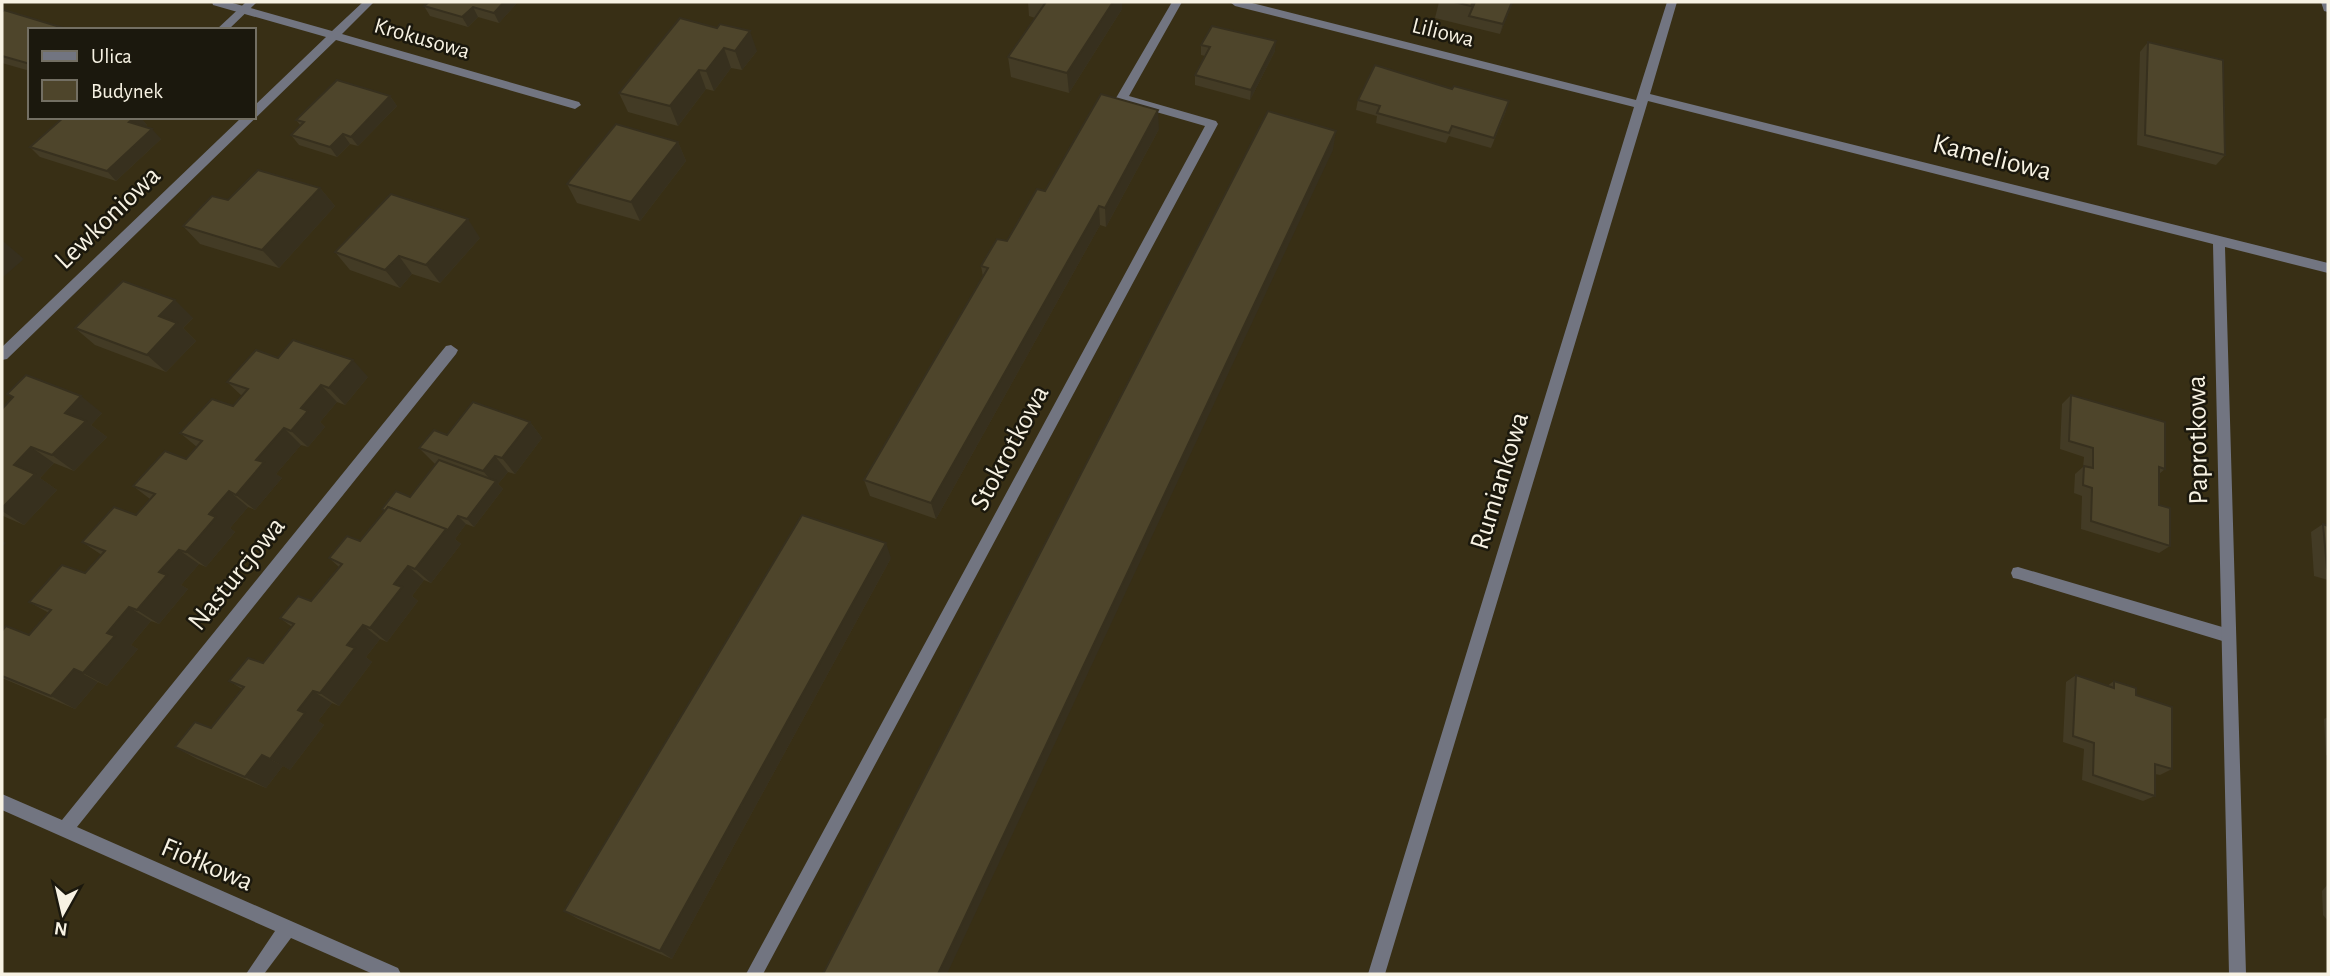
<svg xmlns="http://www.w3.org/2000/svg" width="2330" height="976" font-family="'Alegreya Sans',sans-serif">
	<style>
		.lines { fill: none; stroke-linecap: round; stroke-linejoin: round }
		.service { fill: #727581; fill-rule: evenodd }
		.minor { fill: #727581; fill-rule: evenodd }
		.wall { fill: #433b25 }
		.shaded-wall { fill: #37301e }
		.building { fill: #4e452b; stroke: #37301e; stroke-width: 2 }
		.labels { text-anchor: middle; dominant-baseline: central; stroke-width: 5; stroke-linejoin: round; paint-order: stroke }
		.far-street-label { font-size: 23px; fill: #f7f2e3; stroke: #1b180d }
		.street-label { font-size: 28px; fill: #f7f2e3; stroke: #1b180d }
	</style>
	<rect width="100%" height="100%" fill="#382f15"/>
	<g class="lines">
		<g class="service">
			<path d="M246,2H257L228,30H216Z"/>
			<path d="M2321,2H2328V12L2324,11Z"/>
			<path d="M2018,567L2229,629L2234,631L2236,636L2234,641L2229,643L2018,579L2013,578L2011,573L2013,568Z"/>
		</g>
		<g class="minor">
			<path d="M212,2H229L332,31L363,2H374L342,34L579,102L581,105L575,109L336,40L7,359L2,360V347L242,117H254V106L326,37L213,5Z"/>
			<path d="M1172,2H1182L1129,96L1216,121L1218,124L763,974H746L1205,126L1118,101L1116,98Z"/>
			<path d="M1230,2H1248L1636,100L1667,2H1677L1650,94L2328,263V273L2225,247L2246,974H2229L2213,244L1648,101L1385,974H1368L1634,107L1235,6Z"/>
			<path d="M451,345L458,350L456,354L77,827L398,968L401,974H373L291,938L264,974H246L275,931L2,810V794L62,820L446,346Z"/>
		</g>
	</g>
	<g class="wall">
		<path d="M429,2H518L499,23L478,17L468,27L430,16L424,6Z"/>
		<path d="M1028,2H1122V9L1069,93L1011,77L1008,57L1035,18L1029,16Z"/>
		<path d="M1439,2H1513L1500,34L1435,18Z"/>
		<path d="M2,12L30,30V71L2,63Z"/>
		<path d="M680,18L757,51L742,70L731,68L714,91L706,89L678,126L628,112L619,93Z"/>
		<path d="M2148,42L2225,155L2216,165L2137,145L2140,52Z"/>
		<path d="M1201,45L1275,51L1250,100L1195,85V75L1205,56L1201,55Z"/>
		<path d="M390,96L397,106L358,146L350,144L337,157L299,145L291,135L301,126L296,120Z"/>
		<path d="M1358,100L1506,111L1491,148L1449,136L1446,143L1376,123L1377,116L1356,110Z"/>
		<path d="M64,117H140L147,125L144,127L161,139L116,181L40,157L30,147Z"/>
		<path d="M1159,129L1106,227L1100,225L936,519L870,496L864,480L983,277L981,266L1007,241L1045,191Z"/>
		<path d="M678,142L686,161L640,221L577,203L567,184Z"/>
		<path d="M320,188L335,206L279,268L200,244L183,226L228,200Z"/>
		<path d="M480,238L440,283L412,274L400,288L350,270L335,252Z"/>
		<path d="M193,318L183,328L196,341L166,372L95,345L75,328Z"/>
		<path d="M278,358L368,377L345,405L337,402L320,422L325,427L308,447L301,445L276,474L282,478L255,510L248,507L230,528L235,532L206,567L199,564L181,585L188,589L159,624L151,621L131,645L138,649L107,686L98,682L75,709L2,678V631L29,635L49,613L29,602L85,573L102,555L82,542L136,515L150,499L133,486L186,459L197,447L180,433L233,406L242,396L227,382Z"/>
		<path d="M7,394L102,413L91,425L107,437L74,471L54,463L40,478L57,490L24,525L3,516L2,518V409L12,398Z"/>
		<path d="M2071,395L2165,469L2159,474V505L2170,546L2159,553L2081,529L2082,496L2074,493L2075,474L2083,467L2084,457L2060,449L2062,404Z"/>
		<path d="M530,422L542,438L515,474L508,472L498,484L503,489L474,527L466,524L455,539L461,544L431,583L424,580L412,596L418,601L387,642L380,639L366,657L372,662L339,706L332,703L318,721L324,725L290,770L283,766L266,788L197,759L175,747L211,728L242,689L229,681L263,663L292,627L280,618L311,601L339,567L329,558L360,541L384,512L382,509L410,497L436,465L419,448L447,435Z"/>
		<path d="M2323,524L2328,526V580L2314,576L2311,532Z"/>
		<path d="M891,558L672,959L578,919L564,911Z"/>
		<path d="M2076,675L2107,686L2114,681L2136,695L2172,769L2160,775L2155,774V796L2143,801L2082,780L2084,749L2063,742L2066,682Z"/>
		<path d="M2328,717V756L2326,755L2324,719Z"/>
		<path d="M2328,884V921L2323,915L2322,891Z"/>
	</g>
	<g class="shaded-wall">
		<path d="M504,2H518L499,23L494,13Z"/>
		<path d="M1113,2H1122V9L1069,93L1067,73Z"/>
		<path d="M1512,2H1513L1500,34L1503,24Z"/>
		<path d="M473,7L478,17L468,27L462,17Z"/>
		<path d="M750,31L757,51L742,70L735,51Z"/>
		<path d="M1276,41L1275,51L1250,100L1251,90Z"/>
		<path d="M724,48L731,68L714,91L706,71Z"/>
		<path d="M699,70L706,89L678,126L670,106Z"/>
		<path d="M390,96L397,106L358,146L351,137Z"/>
		<path d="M1158,110L1159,129L1106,227L1105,208Z"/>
		<path d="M135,117H140L147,125L138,132L129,122Z"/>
		<path d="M152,129L161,139L116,181L107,171Z"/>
		<path d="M1336,131L1333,150L947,974H938Z"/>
		<path d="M343,134L350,144L337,157L330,147Z"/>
		<path d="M678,142L686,161L640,221L631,202Z"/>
		<path d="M320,188L335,206L279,268L262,250Z"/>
		<path d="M1099,206L1100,225L936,519L931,503Z"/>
		<path d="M468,219L480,238L440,283L426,265Z"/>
		<path d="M3,241L24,259L2,278V242Z"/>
		<path d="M399,256L412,274L400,288L385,270Z"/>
		<path d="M175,300L193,318L183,328L196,341L166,372L147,355L159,316Z"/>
		<path d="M353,360L368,377L345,405L329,388Z"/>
		<path d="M321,385L337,402L320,422L325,427L308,447L291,431L301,408Z"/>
		<path d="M81,396L102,413L91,425L107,437L74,471L52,455L65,413Z"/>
		<path d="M530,422L542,438L515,474L502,458Z"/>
		<path d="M284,428L301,445L276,474L282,478L255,510L236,495L256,460Z"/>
		<path d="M31,447L54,463L40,478L57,490L24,525L2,511V508L14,465Z"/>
		<path d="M495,456L508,472L498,484L503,489L474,527L467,519L494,484L483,471Z"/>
		<path d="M229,491L248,507L230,528L235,532L206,567L186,552L209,514Z"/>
		<path d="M458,516L466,524L455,539L461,544L431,583L415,569L446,529Z"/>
		<path d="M2,540L6,543L2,548Z"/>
		<path d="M886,543L891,558L672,959L660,951Z"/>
		<path d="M179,550L199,564L181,585L188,589L159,624L137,610L159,572Z"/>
		<path d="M408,566L424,580L412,596L418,601L387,642L370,628L394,584Z"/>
		<path d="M129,607L151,621L131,645L138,649L107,686L83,673L107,633Z"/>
		<path d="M363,625L380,639L366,657L372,662L339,706L320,693L347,645Z"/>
		<path d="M74,669L98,682L75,709L51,696Z"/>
		<path d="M313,691L332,703L318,721L324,725L290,770L270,759L298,710Z"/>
		<path d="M262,755L283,766L266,788L245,777Z"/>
	</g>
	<g class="building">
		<path d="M429,2H504L494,13L473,7L462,17L424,6Z"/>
		<path d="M1046,2H1113L1067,73L1008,57Z"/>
		<path d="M1454,2H1473L1471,6Z"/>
		<path d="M1475,2H1512L1503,24L1469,16Z"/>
		<path d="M4,10L70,30H30V64L2,56V12Z"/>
		<path d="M680,18L717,28L720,24L750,31L735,51L724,48L706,71L699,70L670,106L619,93Z"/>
		<path d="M1212,26L1276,41L1251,90L1195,75L1210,47L1201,45Z"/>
		<path d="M2148,42L2223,60L2225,155L2145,135Z"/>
		<path d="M1375,65L1452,89L1454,86L1509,101L1494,138L1452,126L1449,133L1377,113L1380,106L1358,100Z"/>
		<path d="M337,80L390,96L351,137L343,134L330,147L291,135L304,122L296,120Z"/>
		<path d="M1101,94L1158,110L1105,208L1099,206L931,503L864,480L988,268L981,266L997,239L1007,241L1037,189L1045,191Z"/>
		<path d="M1268,111L1336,131L938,974H823Z"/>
		<path d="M64,117H135L129,122L152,129L107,171L30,147Z"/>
		<path d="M616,124L678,142L631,202L567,184Z"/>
		<path d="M258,170L320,188L262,250L183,226L212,196L228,200Z"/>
		<path d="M391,194L468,219L426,265L399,256L385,270L335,252Z"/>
		<path d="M123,281L175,300L159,316L177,323L147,355L75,328Z"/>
		<path d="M293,340L353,360L329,388L321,385L301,408L308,411L291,431L284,428L256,460L264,462L236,495L229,491L209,514L216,517L186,552L179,550L159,572L167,575L137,610L129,607L107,633L115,636L83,673L74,669L51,696L2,676V631L6,626L29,635L51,610L29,602L62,565L85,573L105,551L82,542L114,507L136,515L155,494L133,486L165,451L186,459L202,441L180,433L212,399L233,406L248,389L227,382L256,350L278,358Z"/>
		<path d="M26,375L81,396L65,413L86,421L52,455L31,447L14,465L35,474L2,508V409L13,397L7,394Z"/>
		<path d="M2071,395L2165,422V469L2159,467V505L2170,508V546L2091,521L2092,488L2083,485L2084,466L2093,468V448L2069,441Z"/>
		<path d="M473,402L530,422L502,458L495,456L483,471L419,448L434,430L447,435Z"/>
		<path d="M439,460L496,481L467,519L458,516L447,531L388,507L385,511L382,509L396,491L410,497Z"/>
		<path d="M388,507L446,529L415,569L408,566L394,584L402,587L370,628L363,625L347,645L355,648L320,693L313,691L298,710L305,713L270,759L262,755L245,777L175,747L195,722L211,728L244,687L229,681L248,658L263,663L294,624L280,618L298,596L311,601L342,564L329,558L347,536L360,541Z"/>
		<path d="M802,515L886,543L660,951L564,911Z"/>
		<path d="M2323,524L2328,526V569L2327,568Z"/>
		<path d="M2076,675L2114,688V681L2136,688V695L2172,707V769L2155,764V796L2093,775L2094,743L2073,736Z"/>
	</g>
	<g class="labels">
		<g class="far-street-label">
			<text transform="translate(1443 33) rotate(14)">Liliowa</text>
			<text transform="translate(422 39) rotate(16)">Krokusowa</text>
		</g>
		<g class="street-label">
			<text transform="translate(1992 158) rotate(14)">Kameliowa</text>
			<text transform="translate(108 218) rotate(-44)">Lewkoniowa</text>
			<text transform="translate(2198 440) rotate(-91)">Paprotkowa</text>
			<text transform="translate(1010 448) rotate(-62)">Stokrotkowa</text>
			<text transform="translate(1500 481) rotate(-73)">Rumiankowa</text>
			<text transform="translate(237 574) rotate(-51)">Nasturcjowa</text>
			<text transform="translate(207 865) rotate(23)">Fiołkowa</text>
		</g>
	</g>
	<rect width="2330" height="976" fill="none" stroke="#f7f2e3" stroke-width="7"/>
	<rect x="28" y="28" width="228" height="91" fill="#1b180d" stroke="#736f63" stroke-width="2"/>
	<rect x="42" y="51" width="35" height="10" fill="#727581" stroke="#736f63" stroke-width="2"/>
	<text x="91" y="63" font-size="21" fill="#f7f2e3">Ulica</text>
	<rect x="42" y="80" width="35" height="21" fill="#4e452b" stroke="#736f63" stroke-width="2"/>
	<text x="91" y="98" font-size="21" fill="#f7f2e3">Budynek</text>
	<g transform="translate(63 913) rotate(188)" stroke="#1b180d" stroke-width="5" paint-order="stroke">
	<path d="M0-5L12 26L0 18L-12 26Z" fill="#f7f2e3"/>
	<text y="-10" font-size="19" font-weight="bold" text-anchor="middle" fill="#f7f2e3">N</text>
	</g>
</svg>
